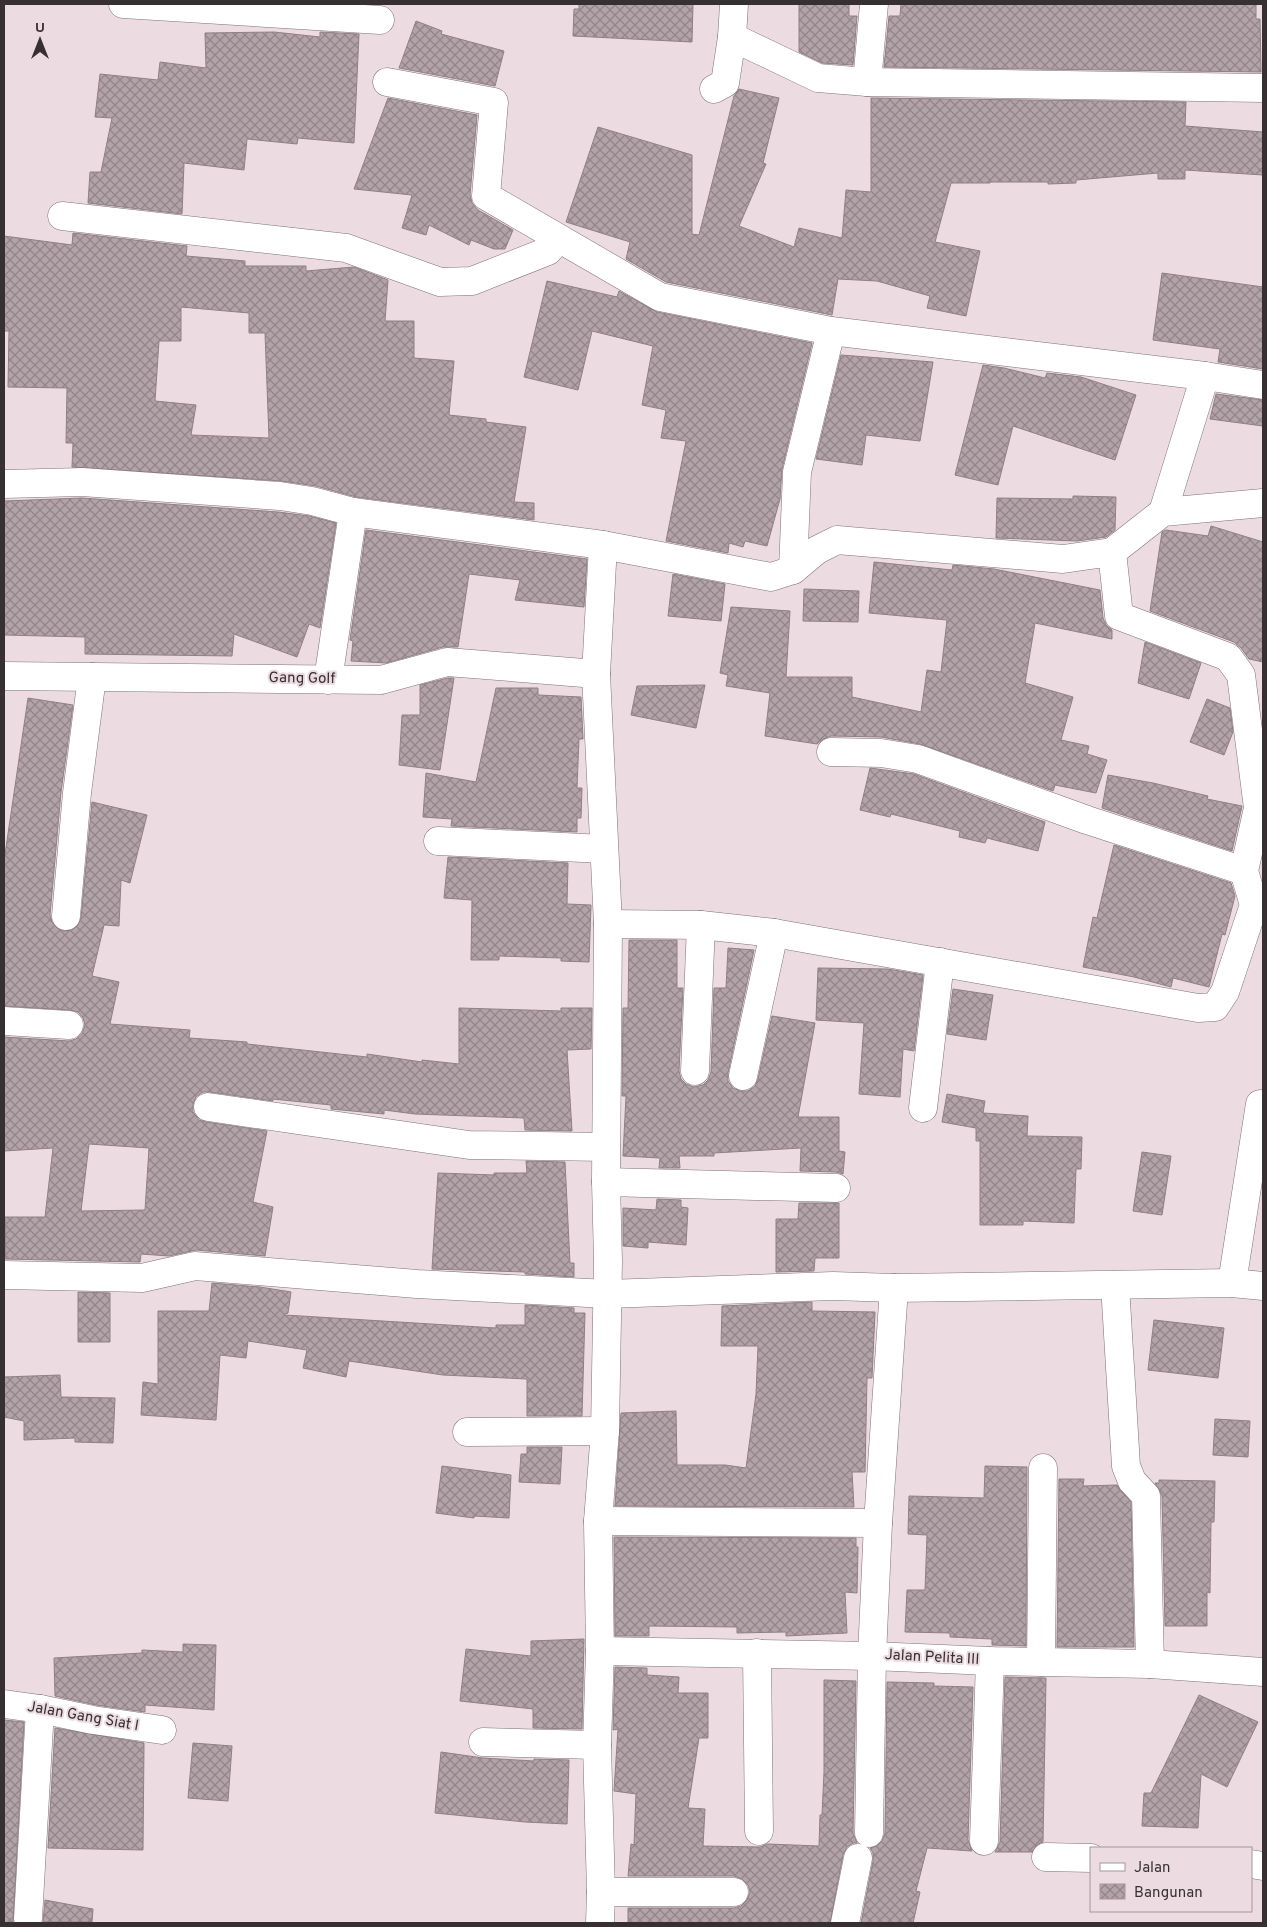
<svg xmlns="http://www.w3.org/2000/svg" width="1267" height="1927" font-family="Overpass,sans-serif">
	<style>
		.building { fill: url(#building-cross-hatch); stroke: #8f8084; fill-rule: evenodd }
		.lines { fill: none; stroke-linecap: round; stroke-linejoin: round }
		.street-casing { stroke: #807176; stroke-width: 29 }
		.street { stroke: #fff; stroke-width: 28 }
		.labels { text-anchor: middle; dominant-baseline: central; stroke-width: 4; stroke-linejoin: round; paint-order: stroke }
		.street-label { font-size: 15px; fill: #363032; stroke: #ecdbe0 }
	</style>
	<defs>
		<pattern id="building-cross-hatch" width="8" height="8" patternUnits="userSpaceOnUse" patternTransform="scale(1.25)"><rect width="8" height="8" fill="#b3a3a8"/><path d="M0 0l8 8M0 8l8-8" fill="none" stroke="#928589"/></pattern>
	</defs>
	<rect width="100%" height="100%" fill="#ecdbe0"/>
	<g class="building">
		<path d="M579,4H693L692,42L573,36L574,9H579Z"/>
		<path d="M799,4H849V16H857L853,65L822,63L799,52Z"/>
		<path d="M901,4H1256V19H1260L1261,72L884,67L889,16H900Z"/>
		<path d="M416,21L442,31L441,34L504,51L495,86L399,68Z"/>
		<path d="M274,32L320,37V32L359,34L354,143L298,138L297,144L247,139L244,170L184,163L182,214L88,203L90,172H101L112,118L95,117L100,74L158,80L160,62L206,68L205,33Z"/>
		<path d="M739,89L779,98L763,163L766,164L739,226L794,247L799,228L842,238L846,190L871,192V98L1186,102L1185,126L1263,132V175L1185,170V179H1158V173L1076,180V183L1048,184V182H990V183H951L935,242L980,251L966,316L927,308L930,296L877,281L838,279L832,315L666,282L626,259L630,242L566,222L598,127L692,155V234L699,235L734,96Z"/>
		<path d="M388,98L477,115L470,195L472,203L478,210L513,230L505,249H494L471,240L469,245L429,225L426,235L402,228L412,195L354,189Z"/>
		<path d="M73,233L187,246L186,256L245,261V266H306V271L354,267L388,280L385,321H414V358L454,361L449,415L486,419V422L526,427L514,502L534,503V520L356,497L316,486L282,481L72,467L73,443H66L67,388L8,387L9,331H4V236L72,245ZM181,307L249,313V333H265L269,438L191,435L196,405L155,401L159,341H181Z"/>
		<path d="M1162,273L1263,287V369L1218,362L1220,349L1153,340Z"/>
		<path d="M547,281L617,297L619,291L657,312L812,343L782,469L780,499L767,546L745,541L743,547L729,543L728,553L666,541L686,441L661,438L666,410L642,405L653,346L592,331L578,390L524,377Z"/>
		<path d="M841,355L933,362L920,441L866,435L862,465L816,459Z"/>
		<path d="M983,365L1004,368L1045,378L1047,373L1081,377L1136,395L1115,460L1013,426L998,485L955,475Z"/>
		<path d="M1216,394L1263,400V426L1210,419Z"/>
		<path d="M1073,496L1116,497L1115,530L1106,537L1077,541L996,538L997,498L1073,499Z"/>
		<path d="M82,498L278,512L309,516L336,523L320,628L309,624L297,657L234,634L232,656L85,654V637L4,635V501Z"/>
		<path d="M1211,526L1263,542V662L1249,659L1241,648L1234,642L1150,611L1162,532L1166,530L1208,536Z"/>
		<path d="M366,530L587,559L584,607L515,600L520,580L469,574L458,647H443L386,663L351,661L353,641L350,640Z"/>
		<path d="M874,562L952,570L953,565L994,569L1100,590L1103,618L1106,625L1112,630V639L1035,623L1025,683L1073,697L1061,740L1089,746L1087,754L1107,760L1096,793L1055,785L1053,791L920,744L881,737L831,736L823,739L817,744L765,736L770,693L726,686L728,675L720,673L731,607L790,611L786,677H852V697L921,712L927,670L941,672L947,620L869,613Z"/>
		<path d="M673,574L725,584L721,621L668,616Z"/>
		<path d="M804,589L859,591L858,622L803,621Z"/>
		<path d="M1145,642L1201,663L1189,699L1138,683Z"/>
		<path d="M448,678H454L440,770L399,765L402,715H420V685Z"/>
		<path d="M705,685L696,728L631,715L637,686Z"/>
		<path d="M496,688H538V695L581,697L583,739H579L577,788H582L581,818H577V832L451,826L452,819L423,817L426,773L476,782Z"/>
		<path d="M28,698L73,705L61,792L50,915L52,922L57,928L64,931L72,930L78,925L81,918L92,802L147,815L130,883L121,880L119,926L104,925L92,976L119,982L110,1024L190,1030L189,1038L247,1042V1044L367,1057V1054L422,1062V1060L459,1064V1008L561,1011V1008H592L591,1049L567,1050L572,1131L525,1130L524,1118L415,1114L384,1110V1114L331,1109V1105L273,1099V1101L210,1092H203L196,1097L193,1104V1112L199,1120L206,1122L267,1131L253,1202L273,1207L265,1256L196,1250L169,1256L141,1254L140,1262L5,1259V1217H45L53,1148L4,1151V1037L69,1041L76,1039L82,1034L85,1025L83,1018L78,1012L70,1010L4,1006V861ZM89,1144L149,1148L145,1210L81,1211Z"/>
		<path d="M1207,699L1230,708L1233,732L1224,755L1190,742Z"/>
		<path d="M870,768L914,774L1045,822L1038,851L987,838L985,843L959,837L960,831L891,814L890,817L860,810Z"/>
		<path d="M1108,775L1153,783L1208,796L1207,799L1242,806L1232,851L1102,808Z"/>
		<path d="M1114,845L1231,883L1235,896L1225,935L1222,934L1209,987L1173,978L1171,987L1134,977L1083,967L1093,917L1097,918Z"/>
		<path d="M448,857L568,863L567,904L591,905L589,962L561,961V958L499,956V960H471L472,900L444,898Z"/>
		<path d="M629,940H677V988H683L679,1071L681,1079L686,1084L694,1087L703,1085L708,1080L711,1072L714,988H726L728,948L754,950L728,1073V1081L733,1088L740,1091H748L755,1086L758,1079L772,1016L815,1023L798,1117H839V1151L845,1152L843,1174L836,1172L800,1171L801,1148L714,1153V1156H679L680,1168H659L660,1158L623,1156L626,1096H622L623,1008H628Z"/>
		<path d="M818,968L888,969L923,975L914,1051L903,1049L900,1097L859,1094L864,1023L816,1020Z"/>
		<path d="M953,989L993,995L986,1040L947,1034Z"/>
		<path d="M947,1094L985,1101L983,1113L1028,1116L1027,1136L1082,1137L1081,1169H1076L1074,1223L1023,1221V1225H980V1141H976V1128L942,1122Z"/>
		<path d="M1142,1152L1171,1156L1162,1215L1133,1211Z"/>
		<path d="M526,1161L565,1162L570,1263H574V1277L525,1274V1272L432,1269L438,1173L494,1175V1173H527Z"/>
		<path d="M657,1199L681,1200V1207L688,1208L686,1245L648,1242V1248L623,1246V1208L656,1210Z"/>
		<path d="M799,1203H839V1258H815L814,1271L776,1272V1219H798Z"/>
		<path d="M212,1283L260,1287L291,1292L288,1313L285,1314V1315L496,1328V1325H525V1305L574,1308V1313H585L582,1416H527V1379L443,1375L349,1361L346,1377L303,1368L307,1350L248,1341L246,1358L220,1355L216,1420L141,1415L143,1382L158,1384V1311H209Z"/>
		<path d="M78,1292L110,1293V1342H78Z"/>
		<path d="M812,1302V1311L875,1312L872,1378H867L865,1472H852L854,1507L615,1506L621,1413L676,1411L677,1465H725L746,1468L756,1394L758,1346H721L722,1306Z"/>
		<path d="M1154,1320L1224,1328L1218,1378L1148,1370Z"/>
		<path d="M60,1375L61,1397L115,1398L113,1443L75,1442V1438L24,1440V1421L4,1417V1377Z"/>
		<path d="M1215,1419L1250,1421L1248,1457L1213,1455Z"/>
		<path d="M527,1447H562L560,1484L519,1482L521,1454H527Z"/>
		<path d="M442,1466L511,1475L509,1518L474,1516V1518L436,1513Z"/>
		<path d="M985,1466L1027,1467L1026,1646L992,1645V1639L950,1637V1633L905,1632L907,1590H925L927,1535L908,1534L909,1496L984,1498Z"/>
		<path d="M1059,1479H1084L1083,1486L1117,1485L1131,1502L1134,1647H1057Z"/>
		<path d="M1159,1480L1215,1481L1214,1522H1211L1210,1593L1207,1592V1626H1165L1162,1496L1155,1483H1159Z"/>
		<path d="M614,1537L856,1538V1547H858L857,1593L845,1592L847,1633L786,1636V1632L737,1633V1627L649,1626V1636H615Z"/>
		<path d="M584,1639L582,1729L533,1728V1709L460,1701L466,1649L531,1656V1641Z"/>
		<path d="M183,1644L216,1645L214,1710L145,1705V1712L96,1705L55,1696L54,1658L142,1653V1650L183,1652Z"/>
		<path d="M615,1667L647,1668V1675L679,1677L678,1693H708V1738H699L688,1808L705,1809L703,1846L760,1847L768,1844L819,1846L820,1815H822L824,1772V1680L856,1681L853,1833L857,1843H853L847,1847L843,1855L830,1923H628V1908H734L741,1906L747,1900L750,1892L748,1885L742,1879L734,1876H628L631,1844L634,1845L636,1794L614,1791L618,1729L613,1730Z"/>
		<path d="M1005,1677L1046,1678L1043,1842L1038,1844L1032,1852H995L1000,1842Z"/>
		<path d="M887,1682L934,1683V1686L973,1687L968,1840L972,1851L927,1848L916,1891L920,1892L913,1923H861L873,1861V1853L870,1848L877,1846L882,1841L885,1833Z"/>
		<path d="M1199,1695L1258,1722L1227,1787L1201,1774L1198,1828L1142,1826L1144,1793H1151Z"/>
		<path d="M4,1720L24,1722L13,1922L4,1923Z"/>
		<path d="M55,1728L144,1743L143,1850L48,1848Z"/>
		<path d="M193,1743L232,1746L228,1801L188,1798Z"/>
		<path d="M441,1752L483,1758L534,1761V1759L569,1760L567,1824L525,1822L435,1813Z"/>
		<path d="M45,1900L93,1909L92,1922H43Z"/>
	</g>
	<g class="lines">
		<g class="street-casing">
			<g id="street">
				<path d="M123,4L380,20"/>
				<path d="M732,37L818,78L867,82L1263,88"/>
				<path d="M387,82L494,102L486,196L660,297L831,331L1205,376L1263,385"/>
				<path d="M867,82L874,4"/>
				<path d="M714,89L725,83L732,37L734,4"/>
				<path d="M62,216L346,248L440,282L472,281L548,251L558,239"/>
				<path d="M4,484L82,482L280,496L312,501L353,512L603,545L771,577L793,570L817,550L837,540L1063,559L1112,552L1119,616L1228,657L1241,675L1258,808L1244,871L1254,905L1225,992L1215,1007L1198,1008L774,933L701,925L608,924"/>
				<path d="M1163,512L1205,376"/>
				<path d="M1112,552L1163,512L1263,503"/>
				<path d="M793,570L797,472L831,331"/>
				<path d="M4,676L381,680L447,662L596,674"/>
				<path d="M328,680L353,512"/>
				<path d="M831,752L881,753L918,759L1087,820L1244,871"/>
				<path d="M438,841L604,849"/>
				<path d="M66,916L77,793L92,677"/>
				<path d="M4,1021L69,1025"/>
				<path d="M695,1071L701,925"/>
				<path d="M743,1076L774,933"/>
				<path d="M208,1107L469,1145L606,1147"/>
				<path d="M923,1108L940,962"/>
				<path d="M606,1182L836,1188"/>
				<path d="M4,1275L142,1278L195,1266L417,1284L607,1294L833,1286L894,1288L1232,1283L1263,1286"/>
				<path d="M1232,1283L1260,1104"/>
				<path d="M1115,1285L1126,1466L1132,1481L1146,1496L1150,1664"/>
				<path d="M467,1432L605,1431"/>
				<path d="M598,1521L878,1523"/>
				<path d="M600,1651L872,1656L990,1661L1150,1664L1263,1672"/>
				<path d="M757,1653L759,1831"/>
				<path d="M1041,1662L1043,1468"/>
				<path d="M4,1704L40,1709L93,1720L162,1730"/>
				<path d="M483,1742L597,1745"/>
				<path d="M869,1833L872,1656L878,1523L894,1288"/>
				<path d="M984,1841L990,1661"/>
				<path d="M1046,1857L1091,1858"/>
				<path d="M1251,1864L1263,1866"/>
				<path d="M601,1892H734"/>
				<path d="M28,1919L40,1709"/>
				<path d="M600,1923L601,1892L597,1745L600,1651L598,1521L605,1431L608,1261L606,1182L608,924L596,674L603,545"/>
				<path d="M845,1923L858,1858"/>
			</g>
		</g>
		<use href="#street" class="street"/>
	</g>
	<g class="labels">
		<g class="street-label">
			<text transform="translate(302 679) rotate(1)">Gang Golf</text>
			<text transform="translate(932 1658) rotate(3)">Jalan Pelita III</text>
			<text transform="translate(83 1717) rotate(10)">Jalan Gang Siat I</text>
		</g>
	</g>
	<rect width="1267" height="1927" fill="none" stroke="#363032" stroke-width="10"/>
	<rect x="1090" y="1847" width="162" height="65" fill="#ecdbe0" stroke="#a3979a"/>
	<rect x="1100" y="1863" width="25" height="8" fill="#ffffff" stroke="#a3979a"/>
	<text x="1134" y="1872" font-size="15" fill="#363032">Jalan</text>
	<rect x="1100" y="1884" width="25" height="15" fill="url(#building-cross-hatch)" stroke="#a3979a"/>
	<text x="1134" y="1897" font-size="15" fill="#363032">Bangunan</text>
	<g transform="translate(40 40)" stroke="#ecdbe0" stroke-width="4" paint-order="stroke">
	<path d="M0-4L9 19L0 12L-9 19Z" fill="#363032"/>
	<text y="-8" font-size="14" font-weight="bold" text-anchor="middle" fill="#363032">U</text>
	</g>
</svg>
